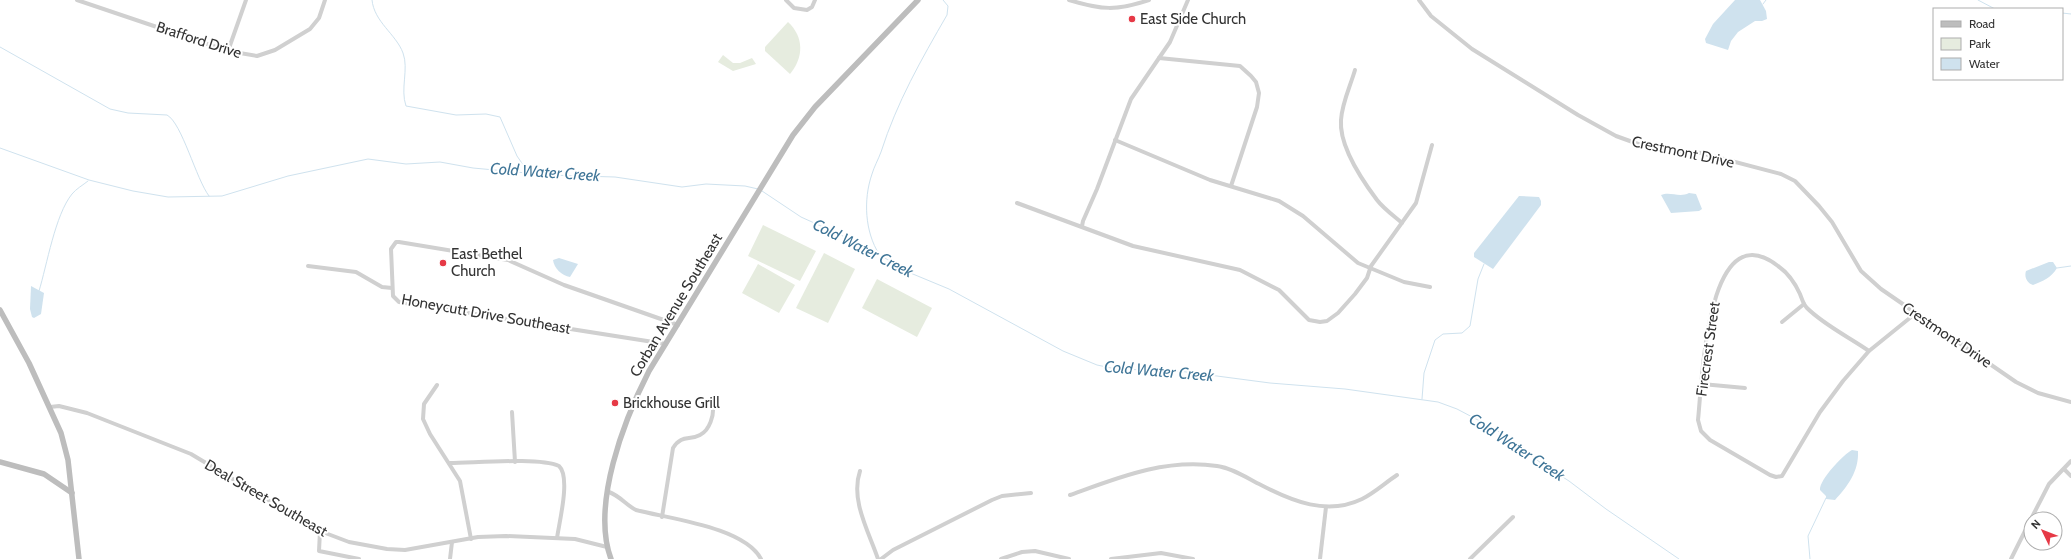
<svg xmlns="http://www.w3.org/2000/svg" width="2071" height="559" font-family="Cabin,sans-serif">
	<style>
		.green { fill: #e6ecdf }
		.water { fill: #cfe2ee }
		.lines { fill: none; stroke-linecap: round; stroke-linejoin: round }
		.stream { stroke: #cfe2ee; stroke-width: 1 }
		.street { stroke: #d0d0d0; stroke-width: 4 }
		.secondary { stroke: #bdbdbd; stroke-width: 5.5 }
		.poi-dot { fill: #e63946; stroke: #fff; stroke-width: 1.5 }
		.labels { text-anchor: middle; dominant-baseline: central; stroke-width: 4; stroke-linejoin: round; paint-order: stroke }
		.poi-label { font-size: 15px; fill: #333; stroke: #fff; text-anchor: start }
		.street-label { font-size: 15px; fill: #333; stroke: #fff }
		.water-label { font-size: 16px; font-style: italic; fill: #3f7597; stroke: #fff }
	</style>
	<rect width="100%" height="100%" fill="#fff"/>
	<g class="green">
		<path d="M788,22C804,37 804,57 790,74L765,51V47Z"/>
		<path d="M723,55L733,63H740L752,58L756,64L733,71L718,62Z"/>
		<path d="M763,225L816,251L800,281L748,256Z"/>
		<path d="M824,253L855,269L828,323L796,308Z"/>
		<path d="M758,264L795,285L779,313L742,293Z"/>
		<path d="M877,279L932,308L917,337L862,308Z"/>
	</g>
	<g class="water">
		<path d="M1735,0H1760L1766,11L1767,19L1762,21H1755L1738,32L1731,41L1728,50L1706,43L1705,39L1713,24Z"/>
		<path d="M1689,193L1696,194L1702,209L1699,211L1671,213L1661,195C1670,191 1679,198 1689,193Z"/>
		<path d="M1519,196L1539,197L1541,201V205L1493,269L1474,257V253Z"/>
		<path d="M559,258L578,264L570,277C562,276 554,268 553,260Z"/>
		<path d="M2049,262H2053L2057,268C2051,278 2043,281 2033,285C2027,283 2024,277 2026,271Z"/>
		<path d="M31,286L44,293L41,314L34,318L32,317L30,309Z"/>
		<path d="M1852,450L1858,451C1859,471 1848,486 1835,500L1826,499V496L1820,490C1819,480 1844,454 1852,450Z"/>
	</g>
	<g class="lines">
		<g class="stream">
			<path d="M372,0C374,22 396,34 403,53C409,69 400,89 406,106L456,115L486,114L500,117L517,156L528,172"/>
			<path d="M1978,0L1995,9"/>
			<path d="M1763,4L1766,0"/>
			<path d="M2029,9H2039"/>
			<path d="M2062,13L2071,14"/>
			<path d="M0,47L110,109L128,113L167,115C182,123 196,179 209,196"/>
			<path d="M0,148L89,180L133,191L168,197L222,196L288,176L368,159L406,164L440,162L473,168L548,175L615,177L682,187L706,184L745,186L758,189"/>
			<path d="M762,191L801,217L865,246L908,272L949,289L1063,351L1097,365L1116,369L1179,371L1270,383L1345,389L1438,402L1457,409L1495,429L1541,463L1569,481L1606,509L1679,559"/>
			<path d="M879,254C865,232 863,200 872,174C874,167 878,160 881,152C897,102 921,60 947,15L948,6L943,0"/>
			<path d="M2057,268L2071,266"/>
			<path d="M39,291C47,265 55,215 72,194C76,189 83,185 88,181"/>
			<path d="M1422,399L1424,373L1435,340L1443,334L1462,333L1470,326L1478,279L1484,264"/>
			<path d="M1810,559L1808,536L1826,498"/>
		</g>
		<g class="street">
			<path d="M77,0L228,51L257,56L275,50L310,29L319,18L325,0"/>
			<path d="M786,0L794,8L807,10L812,7L815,0"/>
			<path d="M1069,0C1102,10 1116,11 1149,0"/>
			<path d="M1419,0L1431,16L1472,49L1578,115L1616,136L1652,149L1701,153L1781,174L1795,181L1819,206L1832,222L1861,271L1881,289L2016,382L2038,393L2071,402"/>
			<path d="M228,51L246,0"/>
			<path d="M1159,58L1240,66L1251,76L1256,82L1259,93L1257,107L1231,186"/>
			<path d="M1355,70C1350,87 1342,103 1341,120C1339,146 1362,180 1377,200C1384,209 1394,216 1402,223"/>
			<path d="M1115,140L1210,180L1279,201L1303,216L1358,263L1404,282L1430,287"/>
			<path d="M1017,203L1133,246L1240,270L1279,290L1309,320L1320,322L1327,321L1338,313L1355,294L1367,278L1371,266L1416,203L1432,145"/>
			<path d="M1082,226L1083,221L1097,189L1131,99L1170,42L1188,0"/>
			<path d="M308,266L356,272L382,287L392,288"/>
			<path d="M1782,322L1804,304"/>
			<path d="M666,344L399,302L393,296L391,249L396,242H399L508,260L564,285L678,325"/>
			<path d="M1869,351C1849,337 1824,325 1807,308C1803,304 1802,299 1800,294C1795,283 1788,273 1778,266C1706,210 1702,385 1698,420L1701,431L1710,440L1770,475L1776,477L1782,476L1820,412L1843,381L1869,351L1916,313"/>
			<path d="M1702,384L1745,388"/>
			<path d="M437,385L424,404L423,419L430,434L460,481L471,539"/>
			<path d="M50,407L59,406L87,413L191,454L320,531L349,542L387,549L405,550L478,537L506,536L575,539L607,547"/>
			<path d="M512,412L515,462"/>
			<path d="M450,463C474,463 539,457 559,466C571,477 559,523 557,538"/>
			<path d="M2064,469L2071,476"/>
			<path d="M860,471C850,500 869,532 878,559"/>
			<path d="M609,492C620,496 626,505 636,510C670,519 744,527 761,559"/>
			<path d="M1070,495C1117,478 1165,458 1217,466C1232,468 1247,478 1261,485C1292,501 1327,516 1362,499C1374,493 1385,483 1397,475"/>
			<path d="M662,517L673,448C682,434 689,441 700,435C710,430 714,415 713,405"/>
			<path d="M2031,519L2049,484L2071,461"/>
			<path d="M320,531L319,551L359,559"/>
			<path d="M450,559L452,542"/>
			<path d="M881,559L893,550L992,500L1002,496L1031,493"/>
			<path d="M1001,559L1022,552L1035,551L1069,559"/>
			<path d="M1111,559L1161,553L1193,559"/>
			<path d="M1320,559L1326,507"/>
			<path d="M1470,559L1513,517"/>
			<path d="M2011,559L2031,519"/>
		</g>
		<g class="secondary">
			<path d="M0,310L29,363L61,433L68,460L79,559"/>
			<path d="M0,462L44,474L72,493"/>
			<path d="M611,559C591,505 624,420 649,371L793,135L815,107L918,0"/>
		</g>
	</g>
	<g class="poi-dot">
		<circle cx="1132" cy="19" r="4"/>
		<circle cx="443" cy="263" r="4"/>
		<circle cx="615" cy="403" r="4"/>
	</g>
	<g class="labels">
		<g class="poi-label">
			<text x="1140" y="19">East Side Church</text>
			<text x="451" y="254">East Bethel<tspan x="451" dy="17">Church</tspan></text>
			<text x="623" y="403">Brickhouse Grill</text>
		</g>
		<g class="street-label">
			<text transform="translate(199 40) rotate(18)">Brafford Drive</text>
			<text transform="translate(1683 152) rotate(12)">Crestmont Drive</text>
			<text transform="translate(676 305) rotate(-59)">Corban Avenue Southeast</text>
			<text transform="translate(486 314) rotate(10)">Honeycutt Drive Southeast</text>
			<text transform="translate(1947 335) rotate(34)">Crestmont Drive</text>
			<text transform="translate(1708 349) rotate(-82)">Firecrest Street</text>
			<text transform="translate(266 498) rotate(30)">Deal Street Southeast</text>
		</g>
		<g class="water-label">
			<text transform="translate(545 172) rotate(4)">Cold Water Creek</text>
			<text transform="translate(863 248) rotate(27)">Cold Water Creek</text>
			<text transform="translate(1159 371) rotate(5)">Cold Water Creek</text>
			<text transform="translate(1517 447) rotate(33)">Cold Water Creek</text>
		</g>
	</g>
	<rect x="1933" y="8" width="130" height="72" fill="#ffffff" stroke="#adadad"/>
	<rect x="1941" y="21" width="20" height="6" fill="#bdbdbd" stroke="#adadad"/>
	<text x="1969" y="28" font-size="12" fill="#333333">Road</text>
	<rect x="1941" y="38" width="20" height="12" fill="#e6ecdf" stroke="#adadad"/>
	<text x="1969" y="48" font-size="12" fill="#333333">Park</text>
	<rect x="1941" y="58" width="20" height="12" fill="#cfe2ee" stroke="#adadad"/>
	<text x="1969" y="68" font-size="12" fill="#333333">Water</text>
	<g transform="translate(2043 531) rotate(313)"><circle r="19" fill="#ffffff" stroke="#adadad"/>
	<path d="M0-3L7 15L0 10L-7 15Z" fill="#e63946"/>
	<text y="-6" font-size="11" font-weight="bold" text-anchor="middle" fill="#333333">N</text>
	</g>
</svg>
